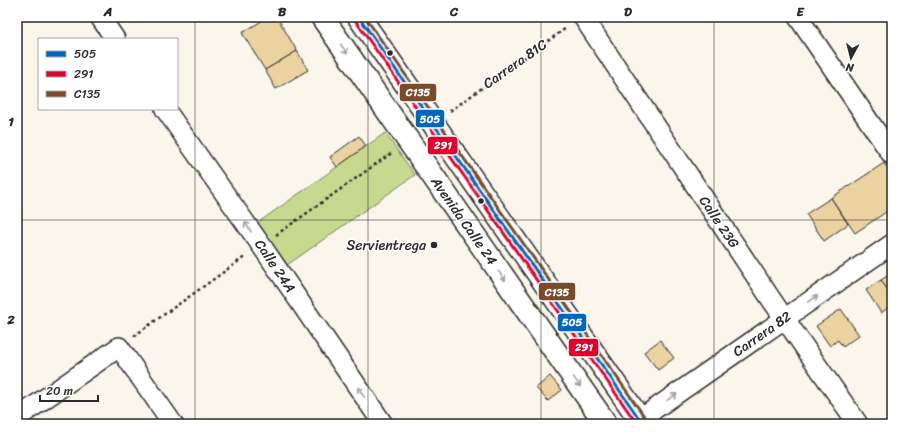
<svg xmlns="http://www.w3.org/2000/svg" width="909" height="441" font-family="Sriracha,sans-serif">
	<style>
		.green { fill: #c6d98e; stroke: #78825c }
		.building { fill: #ebd3a1; stroke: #2b2b2b }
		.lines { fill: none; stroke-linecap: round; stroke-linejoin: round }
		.minor-casing { stroke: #2b2b2b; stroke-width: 22 }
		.major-casing { stroke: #2b2b2b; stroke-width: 25 }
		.path { stroke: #2b2b2b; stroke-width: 2.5; stroke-dasharray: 3 3; stroke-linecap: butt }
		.minor { stroke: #fff; stroke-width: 19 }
		.major { stroke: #fff; stroke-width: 22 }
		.bus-1-casing { stroke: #fff; stroke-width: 6 }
		.bus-2-casing { stroke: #fff; stroke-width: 6 }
		.bus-3-casing { stroke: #fff; stroke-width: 6 }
		.bus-1 { stroke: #0065bd; stroke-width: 3 }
		.bus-2 { stroke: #e4002b; stroke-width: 3 }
		.bus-3 { stroke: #7a4b2a; stroke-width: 3 }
		.oneway { stroke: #a0a0a0 }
		.grid { fill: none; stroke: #2b2b2b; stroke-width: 1; stroke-opacity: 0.55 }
		.bus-dot { fill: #2b2b2b; stroke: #fff; stroke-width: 1.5 }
		.labels { text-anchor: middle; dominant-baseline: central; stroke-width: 3; stroke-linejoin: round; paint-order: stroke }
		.street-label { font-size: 14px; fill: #2b2b2b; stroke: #fff }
		.poi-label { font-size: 14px; fill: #2b2b2b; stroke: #fff; text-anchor: end }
		.line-badge { stroke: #fff; stroke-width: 1.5 }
		.badge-label { font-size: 11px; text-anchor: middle; font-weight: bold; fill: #fff }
		.neatline { fill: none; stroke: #2b2b2b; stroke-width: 1.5 }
		.grid-label { font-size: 13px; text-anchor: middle; font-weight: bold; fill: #2b2b2b }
	</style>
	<rect width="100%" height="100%" fill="#fbf6ec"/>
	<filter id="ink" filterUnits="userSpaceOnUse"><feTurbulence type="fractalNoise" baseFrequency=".025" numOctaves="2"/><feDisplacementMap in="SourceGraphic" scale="8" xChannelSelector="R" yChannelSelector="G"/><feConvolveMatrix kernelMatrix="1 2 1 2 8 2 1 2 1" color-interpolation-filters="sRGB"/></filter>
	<g filter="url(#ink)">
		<path class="green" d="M385,133L415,175L283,268L253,226Z"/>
		<g class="building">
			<path d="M268,17H277L297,51L265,70L242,33Z"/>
			<path d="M297,51L308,70L276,89L265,70Z"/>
			<path d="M359,136L366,146L337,167L330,157Z"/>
			<path d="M884,163L892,176V208L855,233L831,198Z"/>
			<path d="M831,198L848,224L824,241L806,214Z"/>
			<path d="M892,273V297L881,280Z"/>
			<path d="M881,280L892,297V305L881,313L866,290Z"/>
			<path d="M841,309L859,335L843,347L838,340L830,346L816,326Z"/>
			<path d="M660,340L674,358L658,370L644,352Z"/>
			<path d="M550,376L562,390L548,401L536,388Z"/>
		</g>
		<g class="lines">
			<g class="minor-casing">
				<g id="minor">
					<path d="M100,17L115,39"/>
					<path d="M583,17L773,302L858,424"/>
					<path d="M798,17L892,155"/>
					<path d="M165,109L261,245L383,424"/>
					<path d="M17,418L119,347L173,424"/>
					<path d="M633,424L892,244"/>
				</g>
			</g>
			<g class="major-casing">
				<g id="major">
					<path d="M322,17L606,424"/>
					<path d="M359,17L643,424"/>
				</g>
			</g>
			<g class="path">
				<path d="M17,22L24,17"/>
				<path d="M450,111L566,28"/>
				<path d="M276,235L393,152"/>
				<path d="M134,336L246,256"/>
			</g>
			<use href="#minor" class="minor"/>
			<use href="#major" class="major"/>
			<g class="bus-1-casing">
				<path id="bus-1" d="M359,17L643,424"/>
			</g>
			<g class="bus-2-casing">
				<path id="bus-2" d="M355,20L637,424"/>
			</g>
			<g class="bus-3-casing">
				<path id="bus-3" d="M365,17L644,416"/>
			</g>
			<use href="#bus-1" class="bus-1"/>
			<use href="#bus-2" class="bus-2"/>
			<use href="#bus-3" class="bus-3"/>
		</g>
		<defs><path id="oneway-shaft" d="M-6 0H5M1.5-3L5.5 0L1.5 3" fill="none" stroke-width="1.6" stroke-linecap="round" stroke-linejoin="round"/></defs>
		<g class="oneway">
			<use href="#oneway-shaft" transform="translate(344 49) rotate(55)"/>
			<use href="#oneway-shaft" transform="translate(248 227) rotate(-125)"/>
			<use href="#oneway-shaft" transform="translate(502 276) rotate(55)"/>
			<use href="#oneway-shaft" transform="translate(813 299) rotate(-35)"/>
			<use href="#oneway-shaft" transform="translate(577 382) rotate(55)"/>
			<use href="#oneway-shaft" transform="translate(361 392) rotate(-124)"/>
			<use href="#oneway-shaft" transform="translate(672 397) rotate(-35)"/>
		</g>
	</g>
	<path class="grid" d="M195,17V424M368,17V424M541,17V424M714,17V424M17,220H892"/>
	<g class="bus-dot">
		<circle cx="390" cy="53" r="3.5"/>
		<circle cx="481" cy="201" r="3.5"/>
		<circle cx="434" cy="245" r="4"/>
	</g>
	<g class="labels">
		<g class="street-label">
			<text transform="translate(515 64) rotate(-35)">Carrera 81C</text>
			<text transform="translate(464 221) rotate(55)">Avenida Calle 24</text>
			<text transform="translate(719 222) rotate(56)">Calle 23G</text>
			<text transform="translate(275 266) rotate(56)">Calle 24A</text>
			<text transform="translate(762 334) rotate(-35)">Carrera 82</text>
		</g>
		<g class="poi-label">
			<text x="426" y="245">Servientrega</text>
		</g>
	</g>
	<g class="line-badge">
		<rect x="399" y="83" width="38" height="19" rx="4" fill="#7a4b2a"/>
		<rect x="415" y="109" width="30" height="19" rx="4" fill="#0065bd"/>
		<rect x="427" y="136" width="31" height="19" rx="4" fill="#e4002b"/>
		<rect x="538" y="282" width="38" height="19" rx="4" fill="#7a4b2a"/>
		<rect x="557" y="313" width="30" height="19" rx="4" fill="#0065bd"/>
		<rect x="568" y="338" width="31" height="19" rx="4" fill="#e4002b"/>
	</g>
	<g class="badge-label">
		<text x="418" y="96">C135</text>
		<text x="430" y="123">505</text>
		<text x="443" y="149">291</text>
		<text x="557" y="296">C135</text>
		<text x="572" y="326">505</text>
		<text x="584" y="351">291</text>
	</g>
	<rect width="909" height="441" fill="none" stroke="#fff" stroke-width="44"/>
	<rect x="38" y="38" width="140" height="72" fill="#ffffff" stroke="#aaaaaa"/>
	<rect x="46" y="51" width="20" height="6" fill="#0065bd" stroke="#aaaaaa"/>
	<text x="74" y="58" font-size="12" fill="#2b2b2b">505</text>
	<rect x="46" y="71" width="20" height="6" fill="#e4002b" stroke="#aaaaaa"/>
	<text x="74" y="78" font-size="12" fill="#2b2b2b">291</text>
	<rect x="46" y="91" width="20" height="6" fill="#7a4b2a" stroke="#aaaaaa"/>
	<text x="74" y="98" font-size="12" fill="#2b2b2b">C135</text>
	<g transform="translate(851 58) rotate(187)" stroke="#ffffff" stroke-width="3" paint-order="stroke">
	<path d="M0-3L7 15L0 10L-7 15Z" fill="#2b2b2b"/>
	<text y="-6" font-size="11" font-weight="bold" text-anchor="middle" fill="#2b2b2b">N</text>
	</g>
	<path d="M40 395v6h58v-6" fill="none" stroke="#2b2b2b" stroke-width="2"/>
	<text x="46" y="395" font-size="12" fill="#2b2b2b" stroke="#ffffff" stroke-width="3" paint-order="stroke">20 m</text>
	<rect x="22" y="22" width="865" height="397" class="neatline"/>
	<g class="grid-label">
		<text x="108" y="16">A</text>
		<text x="282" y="16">B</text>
		<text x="454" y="16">C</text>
		<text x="628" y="16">D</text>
		<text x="800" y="16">E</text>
		<text x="11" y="126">1</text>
		<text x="11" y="324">2</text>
	</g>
</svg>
